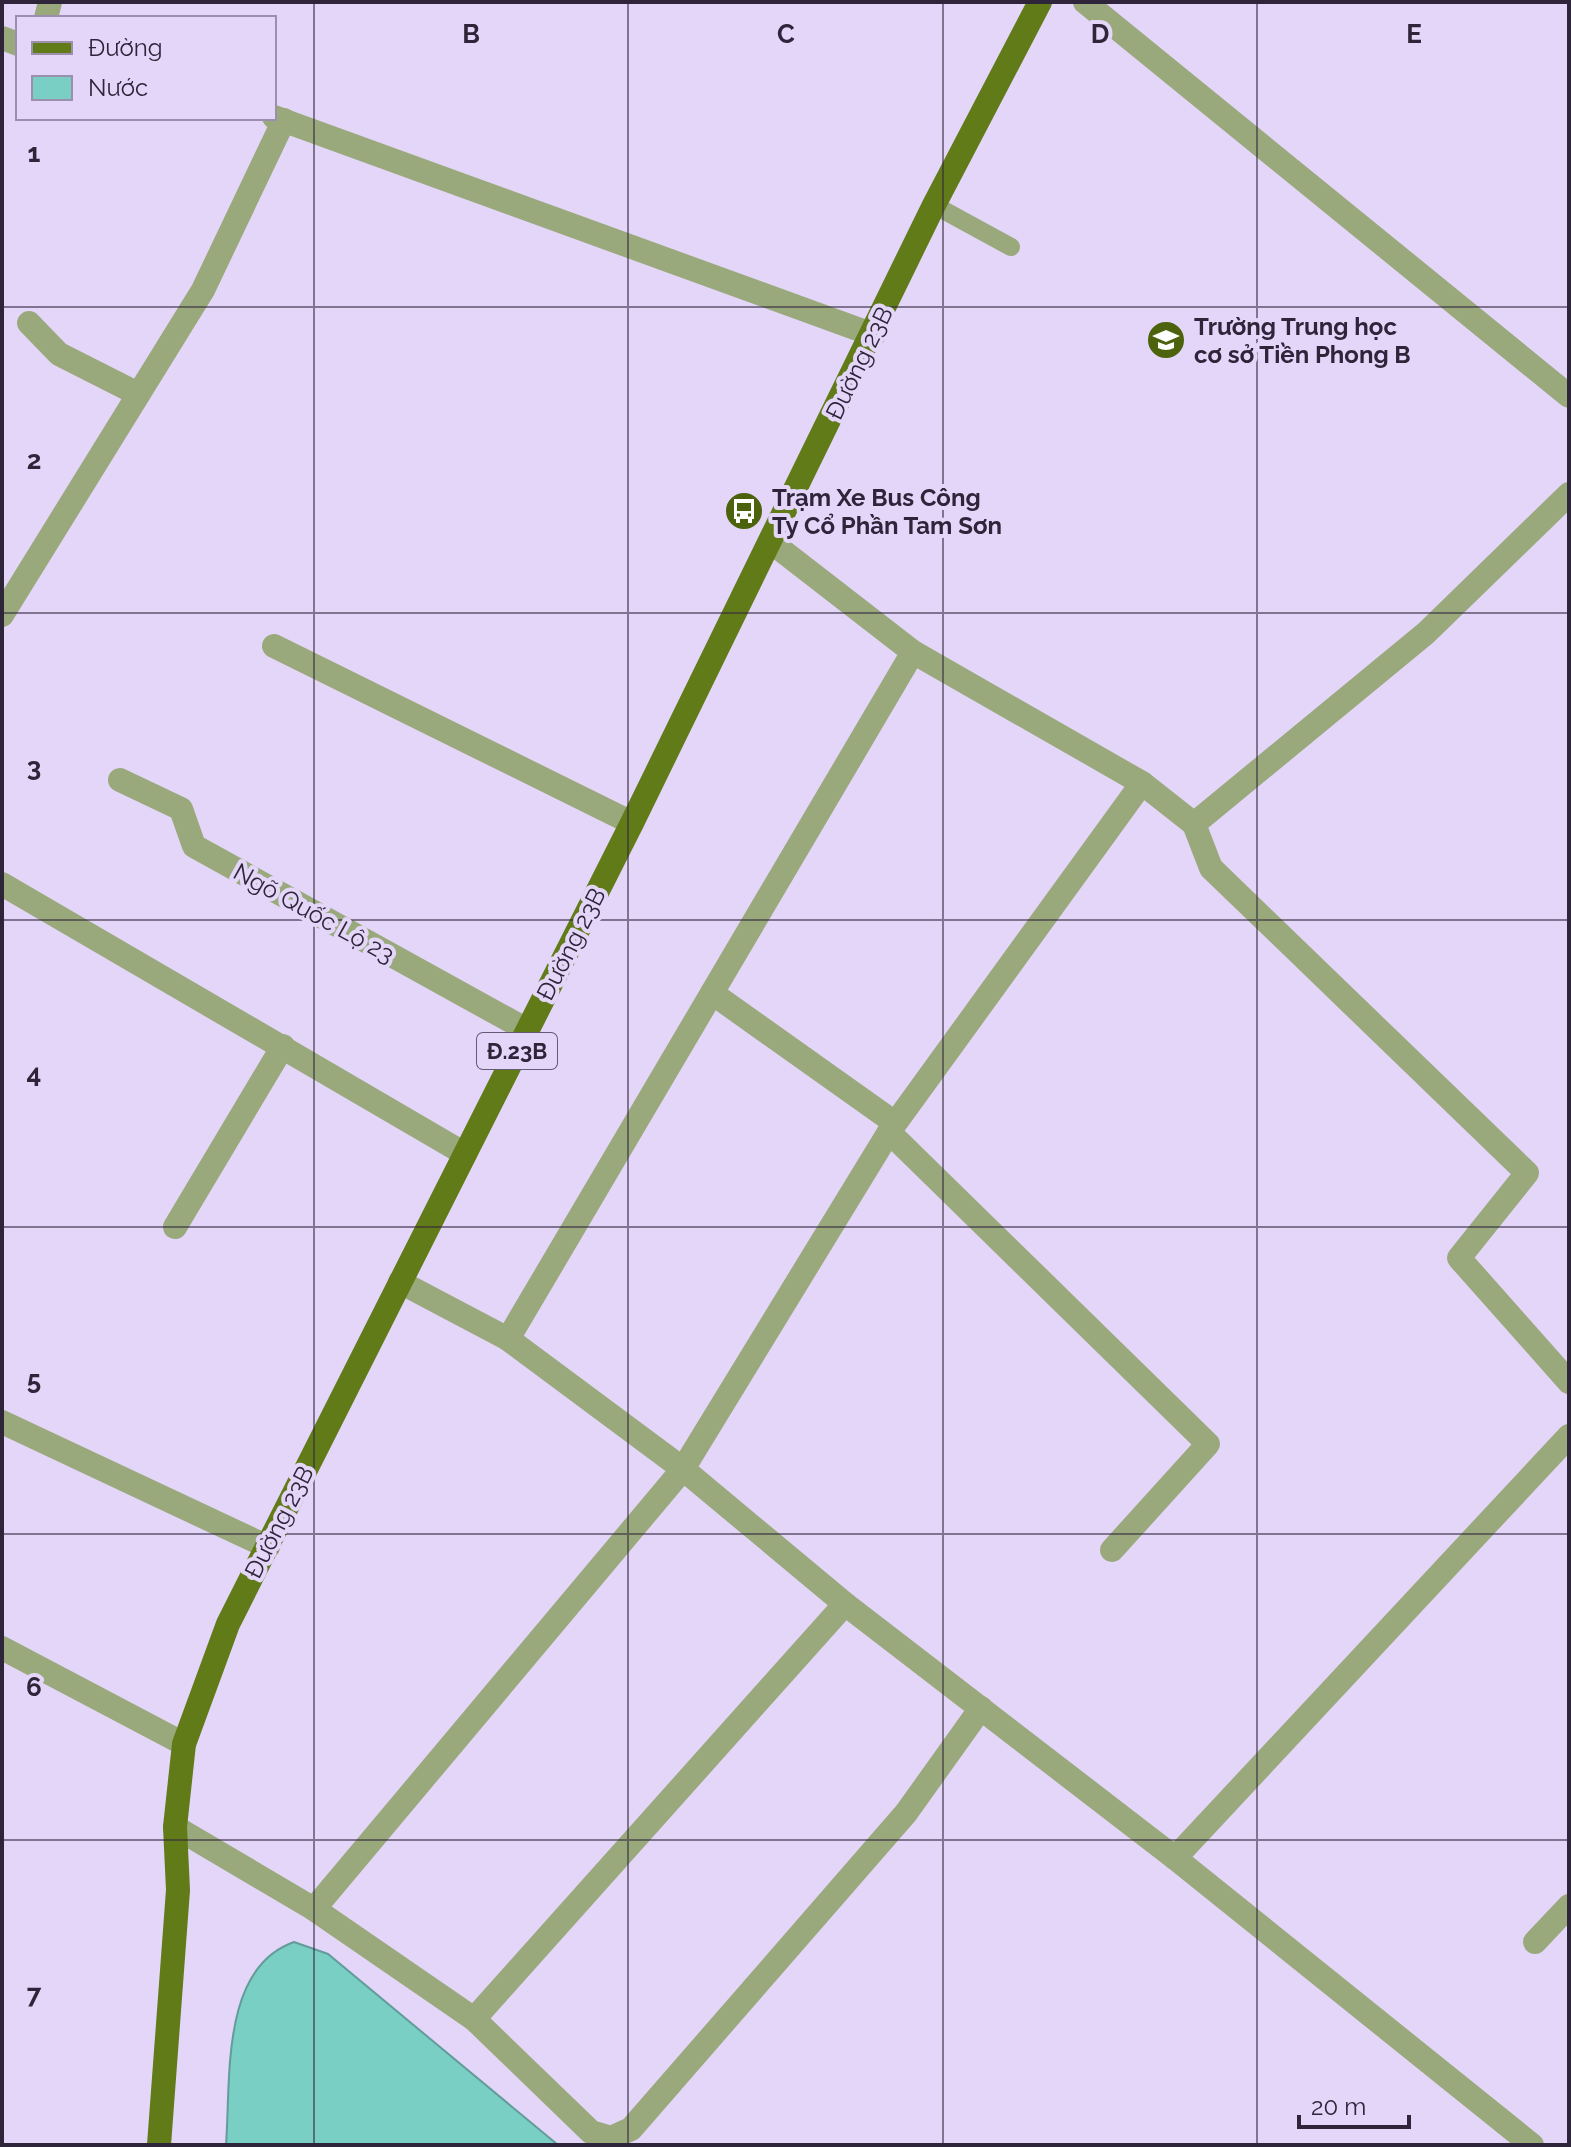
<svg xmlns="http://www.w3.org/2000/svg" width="1571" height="2147" font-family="Raleway,sans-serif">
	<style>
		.water { fill: #79cfc3; stroke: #639c9a; stroke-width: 2 }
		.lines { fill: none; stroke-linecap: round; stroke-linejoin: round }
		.lane { stroke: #99a97c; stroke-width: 18 }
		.street { stroke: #99a97c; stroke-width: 24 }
		.primary { stroke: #617b19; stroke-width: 24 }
		.grid { fill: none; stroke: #2f253b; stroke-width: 2; stroke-opacity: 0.55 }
		.labels { text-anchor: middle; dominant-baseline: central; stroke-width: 8; stroke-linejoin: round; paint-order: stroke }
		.shield { fill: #e4d6f9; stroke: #655a74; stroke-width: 2 }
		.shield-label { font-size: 22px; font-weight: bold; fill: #2f253b }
		.poi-label { font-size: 24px; font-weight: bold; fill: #2f253b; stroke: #e4d6f9; text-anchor: start }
		.street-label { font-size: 24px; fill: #2f253b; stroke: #e4d6f9 }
		.grid-label { font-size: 26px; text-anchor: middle; font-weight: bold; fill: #2f253b; stroke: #e4d6f9; stroke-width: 8; stroke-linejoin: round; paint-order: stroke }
	</style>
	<rect width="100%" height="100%" fill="#e4d6f9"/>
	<path class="water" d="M294,1942L328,1954L558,2145H226C231,2080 220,1968 294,1942Z"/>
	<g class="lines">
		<path class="lane" d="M934,205L1011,247"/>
		<g class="street">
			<path d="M1085,2L1569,396"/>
			<path d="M46,18L50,2"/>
			<path d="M2,38L18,44"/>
			<path d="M274,117L874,335"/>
			<path d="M29,323L59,354L138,394"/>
			<path d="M771,542L913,652"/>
			<path d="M2,615L203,290L284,120"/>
			<path d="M274,646L632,823"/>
			<path d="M120,780L181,809L194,846L527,1030"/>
			<path d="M1194,824L1211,868L1527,1173L1459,1258L1569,1382"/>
			<path d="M2,884L465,1154"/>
			<path d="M712,993L895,1123"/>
			<path d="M889,1132L1208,1444L1112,1550"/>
			<path d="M175,1227L283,1046"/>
			<path d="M400,1282L508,1339L683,1469L845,1604L1175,1858L1532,2145"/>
			<path d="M508,1339L913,652L1142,783"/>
			<path d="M2,1422L268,1547"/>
			<path d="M2,1648L184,1744"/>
			<path d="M175,1827L314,1909L474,2019L591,2132L611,2138L631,2129L906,1813L981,1708"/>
			<path d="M1175,1858L1569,1436"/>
			<path d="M314,1909L683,1469L889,1132L1142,783L1194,824L1426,633L1569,494"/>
			<path d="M1535,1942L1569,1906"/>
			<path d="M474,2019L845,1604"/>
		</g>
		<path class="primary" d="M159,2145L178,1890L175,1827L184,1744L228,1624L632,823L934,205L1040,2"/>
	</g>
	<path class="grid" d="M314,2V2145M628,2V2145M943,2V2145M1257,2V2145M2,307H1569M2,613H1569M2,920H1569M2,1227H1569M2,1534H1569M2,1840H1569"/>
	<defs>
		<g id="school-disc" transform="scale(2)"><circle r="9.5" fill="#4c620d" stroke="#e4d6f9"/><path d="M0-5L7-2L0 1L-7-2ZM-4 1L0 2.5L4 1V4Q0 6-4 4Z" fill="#fff"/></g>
		<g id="bus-disc" transform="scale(2)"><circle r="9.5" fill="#4c620d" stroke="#e4d6f9"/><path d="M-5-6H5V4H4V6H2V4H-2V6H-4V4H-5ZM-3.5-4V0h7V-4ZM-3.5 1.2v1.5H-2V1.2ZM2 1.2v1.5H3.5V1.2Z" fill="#fff"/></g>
	</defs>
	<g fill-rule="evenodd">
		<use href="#school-disc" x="1166" y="340"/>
		<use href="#bus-disc" x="744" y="511"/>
	</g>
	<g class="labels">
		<rect class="shield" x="477" y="1033" width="80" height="36" rx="6"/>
		<g class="shield-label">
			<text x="517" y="1051">Đ.23B</text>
		</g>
		<g class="poi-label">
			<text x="1194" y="326">Trường Trung học<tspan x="1194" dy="28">cơ sở Tiền Phong B</tspan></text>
			<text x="772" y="497">Trạm Xe Bus Công<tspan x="772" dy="28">Ty Cổ Phần Tam Sơn</tspan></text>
		</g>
		<g class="street-label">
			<text transform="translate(859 363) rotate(-64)">Đường 23B</text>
			<text transform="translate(314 913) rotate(29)">Ngõ Quốc Lộ 23</text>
			<text transform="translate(571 944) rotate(-63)">Đường 23B</text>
			<text transform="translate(279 1522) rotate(-63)">Đường 23B</text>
		</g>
	</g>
	<g class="grid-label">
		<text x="471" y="43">B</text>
		<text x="786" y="43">C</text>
		<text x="1100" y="43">D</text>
		<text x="1414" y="43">E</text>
		<text x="34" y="162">1</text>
		<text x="34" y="469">2</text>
		<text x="34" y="776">3</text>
		<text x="34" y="1083">4</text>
		<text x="34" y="1389">5</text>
		<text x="34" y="1696">6</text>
		<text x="34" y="2003">7</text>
	</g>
	<rect width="1571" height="2147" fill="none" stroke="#2f253b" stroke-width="8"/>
	<rect x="16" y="16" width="260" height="104" fill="#e4d6f9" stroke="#9c8fad" stroke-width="2"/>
	<rect x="32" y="42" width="40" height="12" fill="#617b19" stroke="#9c8fad" stroke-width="2"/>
	<text x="88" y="56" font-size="24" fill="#2f253b">Đường</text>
	<rect x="32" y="76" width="40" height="24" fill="#79cfc3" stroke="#9c8fad" stroke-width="2"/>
	<text x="88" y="96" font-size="24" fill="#2f253b">Nước</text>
	<path d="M1299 2115v12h110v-12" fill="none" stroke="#2f253b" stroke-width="4"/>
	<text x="1311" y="2115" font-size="24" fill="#2f253b" stroke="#e4d6f9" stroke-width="6" paint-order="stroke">20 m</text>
</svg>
